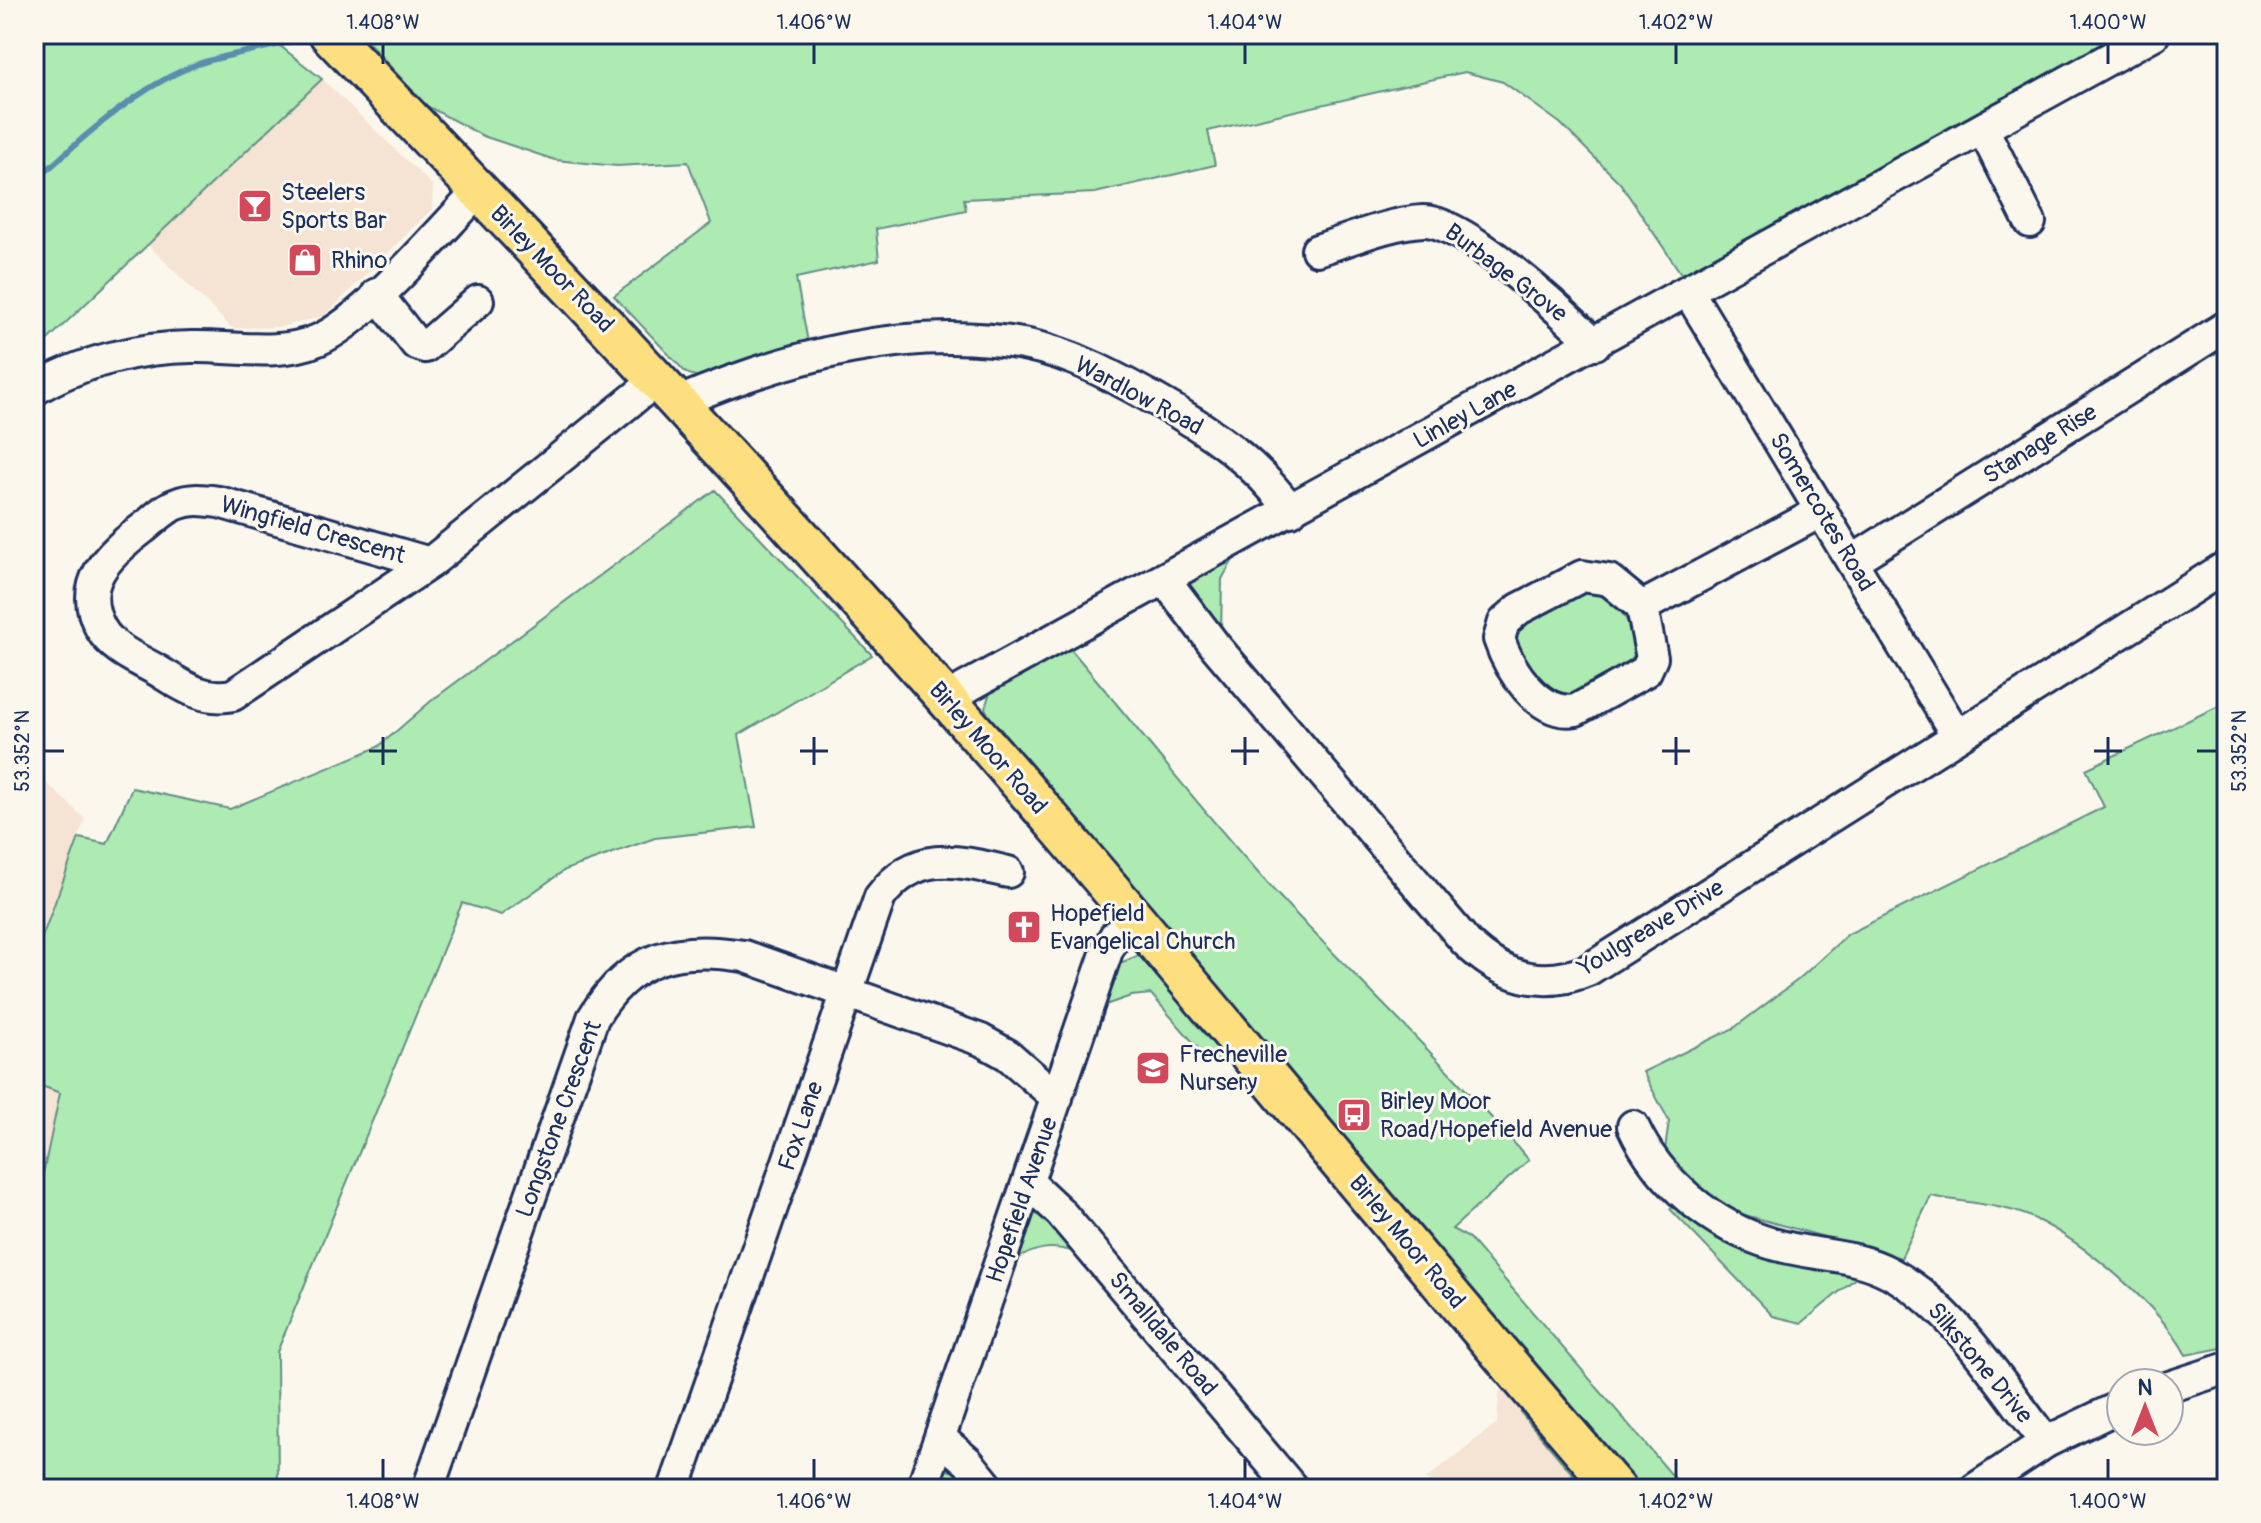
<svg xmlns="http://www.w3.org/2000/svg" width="2261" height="1523" font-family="Pangolin,sans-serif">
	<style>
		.built { fill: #f5e3d3 }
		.green { fill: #adebb2; stroke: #648d88; stroke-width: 2 }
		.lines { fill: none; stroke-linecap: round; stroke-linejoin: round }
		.stream { stroke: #598eae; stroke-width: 6 }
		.minor-casing { stroke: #1b2f5e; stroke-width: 36 }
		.major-casing { stroke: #1b2f5e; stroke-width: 44 }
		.minor { stroke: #fbf7ec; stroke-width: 30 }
		.major { stroke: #fedf80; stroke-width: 38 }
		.ticks { fill: none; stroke: #1b2f5e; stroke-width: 3 }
		.labels { text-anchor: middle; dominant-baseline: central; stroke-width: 6; stroke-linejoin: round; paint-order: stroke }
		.poi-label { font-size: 24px; fill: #1b2f5e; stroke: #fbf7ec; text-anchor: start }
		.street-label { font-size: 24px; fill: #1b2f5e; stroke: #fbf7ec }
		.neatline { fill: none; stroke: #1b2f5e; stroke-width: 3 }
		.ticks-label { font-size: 20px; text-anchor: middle; fill: #1b2f5e }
	</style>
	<rect width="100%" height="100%" fill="#fbf7ec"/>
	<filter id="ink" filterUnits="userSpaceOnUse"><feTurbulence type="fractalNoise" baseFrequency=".0125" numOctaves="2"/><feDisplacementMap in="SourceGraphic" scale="16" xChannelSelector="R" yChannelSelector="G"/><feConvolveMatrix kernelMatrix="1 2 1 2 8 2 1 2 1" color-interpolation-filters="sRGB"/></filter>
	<g filter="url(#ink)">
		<g class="built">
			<path d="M322,79L433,186L432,209L324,316L281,327L232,328L147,244Z"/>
			<path d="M34,771L85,819L34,959Z"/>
			<path d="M34,1083L60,1093L34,1217Z"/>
			<path d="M1509,1365L1616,1489H1434L1426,1479L1497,1423L1499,1395Z"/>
		</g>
		<g class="green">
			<path d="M34,34H265L322,79L34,353Z"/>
			<path d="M361,34H2125L1682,275L1620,183L1560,123L1503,82L1465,72L1208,131L1215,165L1095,193L964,199L966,210L876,229L879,260L796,278L808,342L698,377L686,373L614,296L711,223L688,162L617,166L555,160L483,136L425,105Z"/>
			<path d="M715,490L872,655L739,735L756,827L655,838L565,870L501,915L462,903L277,1352L278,1489H34V1217L60,1093L34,1083V959L79,838L107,844L132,788L230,809L378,747L431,701Z"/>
			<path d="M1238,551L1222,579L1221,637L1183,585Z"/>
			<path d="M1582,589C1614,592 1631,620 1638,649L1628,664L1566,697C1547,685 1501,652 1522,625C1531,613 1567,597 1582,589Z"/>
			<path d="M1068,646C1139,729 1205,816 1279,896C1362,985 1450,1068 1529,1160L1452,1229L1469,1238L1684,1489L1640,1486L993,725L985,708L991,689Z"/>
			<path d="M2227,702V1347L2186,1355C2160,1306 2084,1242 2033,1218C2007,1205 1960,1202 1931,1196L1901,1258L1727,1210L1664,1157L1669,1121L1643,1072L1734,1028L1799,979L1848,934L2104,807L2086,769Z"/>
			<path d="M1142,954L1228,1052L1212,1064L1151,994L1131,996L1105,1005L1120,963Z"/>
			<path d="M1680,1203L1864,1271L1802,1323L1773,1316L1670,1209Z"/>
			<path d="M1043,1211L1081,1254C1053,1244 1036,1246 1011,1263C1017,1243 1019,1215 1043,1211Z"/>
			<path d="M1522,1405L1597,1489H1585L1521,1413Z"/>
			<path d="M947,1470L959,1473L973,1489H933L937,1478Z"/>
		</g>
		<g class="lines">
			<path class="stream" d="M34,183C79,139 144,81 204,62C241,51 279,47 317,34"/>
			<g class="minor-casing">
				<g id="minor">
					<path d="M1983,129L2030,222"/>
					<path d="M1317,250C1350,240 1388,223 1423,221C1463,219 1565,315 1595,344"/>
					<path d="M1688,291L1956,734"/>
					<path d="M377,294L416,344L425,347L478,301"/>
					<path d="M34,390C78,362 145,346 197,347C237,347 280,356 318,340C366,319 438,233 478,192"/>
					<path d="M679,402C788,356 909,323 1028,345C1073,354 1116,378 1156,400C1208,429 1256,462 1291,511"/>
					<path d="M1852,561L2227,326"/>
					<path d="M430,563L219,502C204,500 191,498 177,504C164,508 153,521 142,529C108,555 76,584 101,629C113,650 140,660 160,672C184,687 204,701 233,695L430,563L658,379"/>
					<path d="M1165,580L1216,647L1466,942C1500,976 1542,990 1588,970L2227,566"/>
					<path d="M1642,607L1609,580L1582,576L1519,609L1504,622L1499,639C1509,669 1539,717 1576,710L1646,671L1652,658L1642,607L1822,511"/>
					<path d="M945,699L2154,34"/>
					<path d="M1633,1126C1658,1181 1713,1227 1773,1244C1812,1256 1853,1253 1890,1273C1953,1306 2003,1387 2046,1442"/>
					<path d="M1029,1183L1060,1212L1293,1489"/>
					<path d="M2169,1387L2227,1368"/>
					<path d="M940,1438L968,1462L990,1489"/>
					<path d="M428,1489L593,1018C630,956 676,945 744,956L981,1040L1008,1055L1057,1098"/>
					<path d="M674,1489L880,897C916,849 956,860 1008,872"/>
					<path d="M922,1489L1107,951L1115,936L1135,919"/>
					<path d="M1975,1489L2046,1442L2121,1406"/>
				</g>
			</g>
			<g class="major-casing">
				<path id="major" d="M329,34C577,292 822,553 1056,825C1244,1045 1426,1270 1616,1489"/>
			</g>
			<use href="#minor" class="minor"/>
			<use href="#major" class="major"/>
		</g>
	</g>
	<path class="ticks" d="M383,44V64M814,44V64M1245,44V64M1676,44V64M2108,44V64M383,737V765M814,737V765M1245,737V765M1676,737V765M2108,737V765M44,751H64M369,751H397M800,751H828M1231,751H1259M1662,751H1690M2094,751H2122M2197,751H2217M383,1459V1479M814,1459V1479M1245,1459V1479M1676,1459V1479M2108,1459V1479"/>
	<defs>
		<g id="bar-square" transform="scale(1.8)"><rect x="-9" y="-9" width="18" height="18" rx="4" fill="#d1495b" stroke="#fbf7ec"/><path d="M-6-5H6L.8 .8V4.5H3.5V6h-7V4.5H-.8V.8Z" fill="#fff"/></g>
		<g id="shop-square" transform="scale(1.8)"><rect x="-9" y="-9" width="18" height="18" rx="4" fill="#d1495b" stroke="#fbf7ec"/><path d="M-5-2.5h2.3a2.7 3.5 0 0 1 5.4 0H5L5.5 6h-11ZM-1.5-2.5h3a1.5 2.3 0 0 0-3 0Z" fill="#fff"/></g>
		<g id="church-square" transform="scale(1.8)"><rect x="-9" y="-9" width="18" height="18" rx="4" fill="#d1495b" stroke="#fbf7ec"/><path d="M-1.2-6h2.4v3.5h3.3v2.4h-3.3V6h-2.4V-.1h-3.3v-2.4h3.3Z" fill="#fff"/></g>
		<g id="school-square" transform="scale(1.8)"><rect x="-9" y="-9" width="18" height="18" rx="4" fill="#d1495b" stroke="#fbf7ec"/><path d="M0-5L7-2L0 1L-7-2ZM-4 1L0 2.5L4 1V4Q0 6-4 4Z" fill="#fff"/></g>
		<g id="bus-square" transform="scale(1.8)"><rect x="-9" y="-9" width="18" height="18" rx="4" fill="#d1495b" stroke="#fbf7ec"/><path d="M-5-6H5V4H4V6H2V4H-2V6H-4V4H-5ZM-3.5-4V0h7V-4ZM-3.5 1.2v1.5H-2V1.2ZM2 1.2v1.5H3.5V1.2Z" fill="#fff"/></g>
	</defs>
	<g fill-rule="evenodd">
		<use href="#bar-square" x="255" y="206"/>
		<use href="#shop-square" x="305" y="260"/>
		<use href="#church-square" x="1024" y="927"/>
		<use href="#school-square" x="1153" y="1068"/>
		<use href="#bus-square" x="1354" y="1115"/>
	</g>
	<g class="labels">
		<g class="poi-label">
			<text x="281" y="192">Steelers<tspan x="281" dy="28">Sports Bar</tspan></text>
			<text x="331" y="260">Rhino</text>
			<text x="1050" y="913">Hopefield<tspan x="1050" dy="28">Evangelical Church</tspan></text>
			<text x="1179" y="1054">Frecheville<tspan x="1179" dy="28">Nursery</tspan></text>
			<text x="1380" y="1101">Birley Moor<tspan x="1380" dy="28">Road/Hopefield Avenue</tspan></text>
		</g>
		<g class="street-label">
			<text transform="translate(552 269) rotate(46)">Birley Moor Road</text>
			<text transform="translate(1506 273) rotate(37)">Burbage Grove</text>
			<text transform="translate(1139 396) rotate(28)">Wardlow Road</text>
			<text transform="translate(1465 415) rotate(-29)">Linley Lane</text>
			<text transform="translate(2040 444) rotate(-32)">Stanage Rise</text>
			<text transform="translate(1822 512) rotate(59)">Somercotes Road</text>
			<text transform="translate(313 530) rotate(16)">Wingfield Crescent</text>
			<text transform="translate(988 748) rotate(49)">Birley Moor Road</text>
			<text transform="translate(1651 928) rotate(-31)">Youlgreave Drive</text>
			<text transform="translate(559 1119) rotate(-70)">Longstone Crescent</text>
			<text transform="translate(801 1126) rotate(-71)">Fox Lane</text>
			<text transform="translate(1022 1200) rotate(-71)">Hopefield Avenue</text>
			<text transform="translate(1407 1242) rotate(50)">Birley Moor Road</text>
			<text transform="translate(1163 1334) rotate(50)">Smalldale Road</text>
			<text transform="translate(1980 1363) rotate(50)">Silkstone Drive</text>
		</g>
	</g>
	<rect width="2261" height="1523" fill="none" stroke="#fbf7ec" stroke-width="88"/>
	<g transform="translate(2145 1407)"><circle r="38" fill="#fbf7ec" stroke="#a1a7b3" stroke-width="2"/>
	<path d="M0-6L14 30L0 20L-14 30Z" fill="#d1495b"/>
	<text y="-12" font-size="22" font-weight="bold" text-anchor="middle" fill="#1b2f5e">N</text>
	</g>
	<rect x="44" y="44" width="2173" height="1435" class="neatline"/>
	<g class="ticks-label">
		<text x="383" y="29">1.408°W</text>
		<text x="814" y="29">1.406°W</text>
		<text x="1245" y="29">1.404°W</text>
		<text x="1676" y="29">1.402°W</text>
		<text x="2108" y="29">1.400°W</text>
		<text transform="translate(22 751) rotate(-90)" y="7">53.352°N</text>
		<text transform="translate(2239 751) rotate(-90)" y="7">53.352°N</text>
		<text x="383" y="1508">1.408°W</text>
		<text x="814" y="1508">1.406°W</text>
		<text x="1245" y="1508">1.404°W</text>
		<text x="1676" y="1508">1.402°W</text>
		<text x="2108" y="1508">1.400°W</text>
	</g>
</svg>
